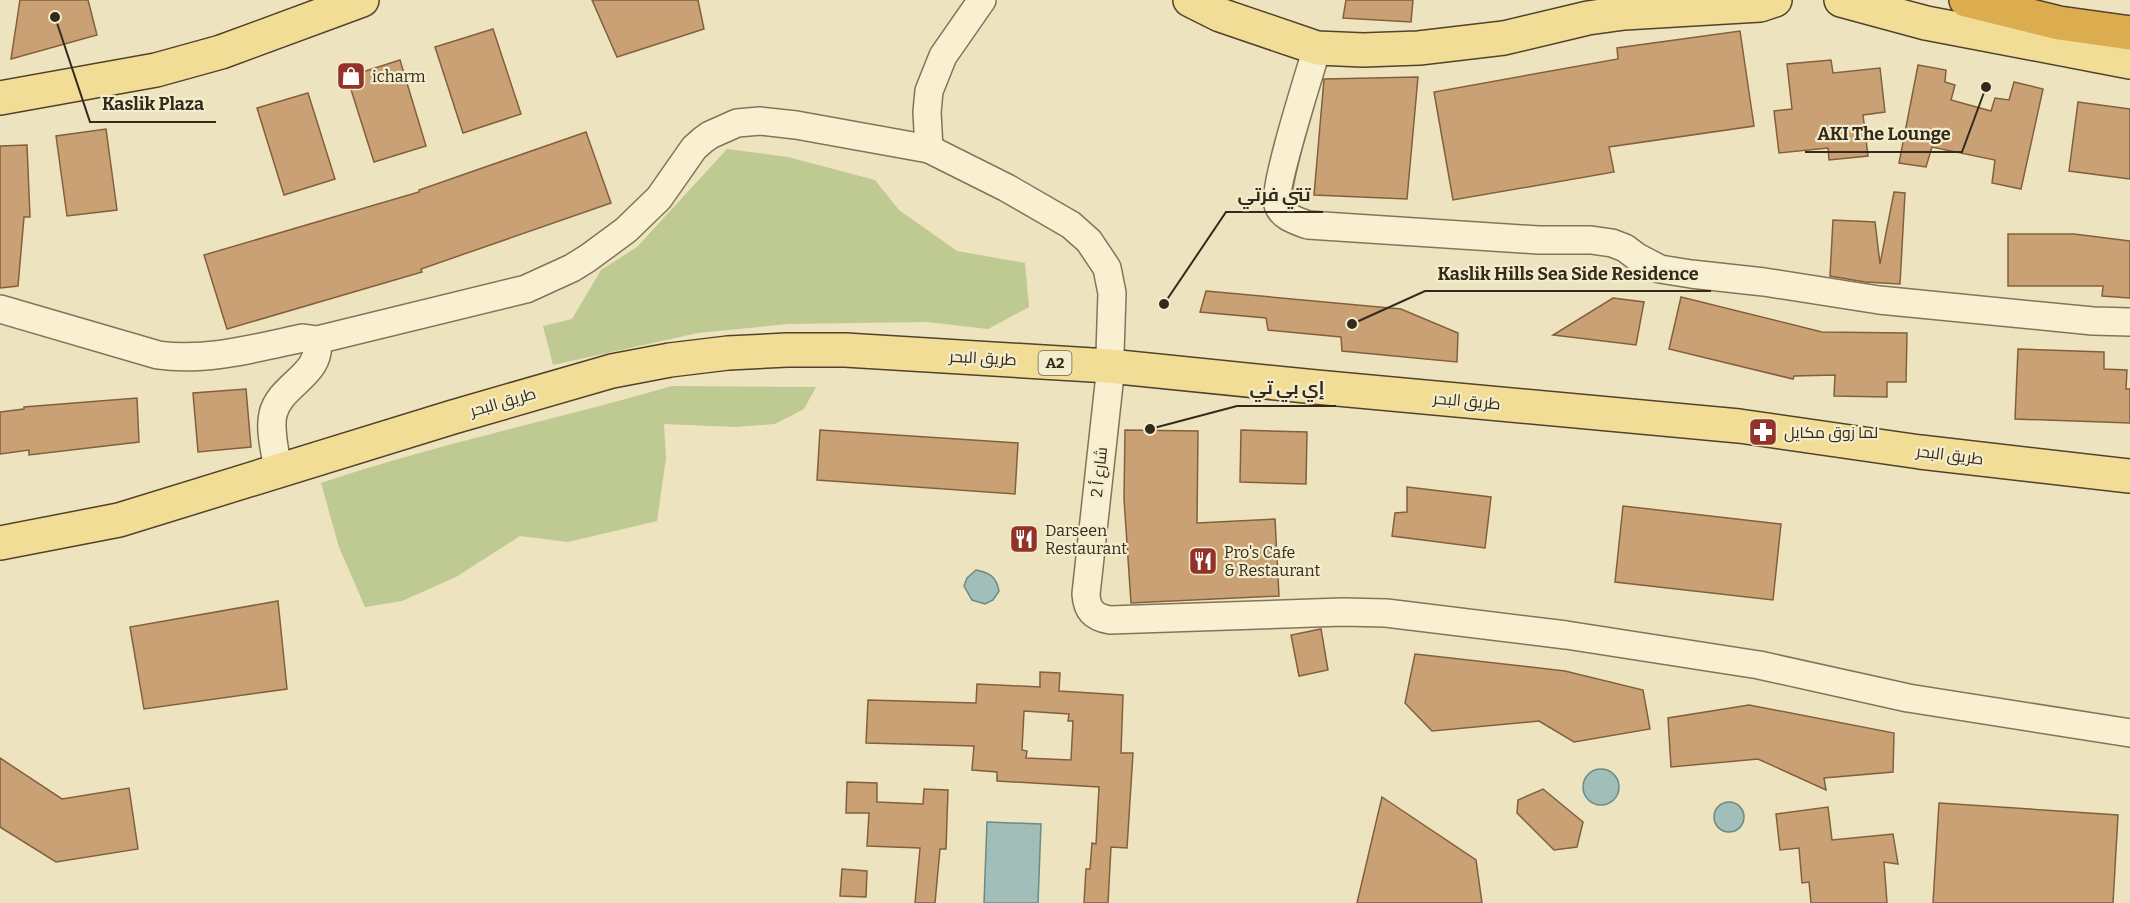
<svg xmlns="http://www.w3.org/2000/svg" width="2130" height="903" font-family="Bitter,Cairo,serif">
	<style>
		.green { fill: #beca92 }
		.water { fill: #a1beb9; stroke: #698b86; stroke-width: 1.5 }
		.building { fill: #caa174; stroke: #83603d; stroke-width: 1.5; fill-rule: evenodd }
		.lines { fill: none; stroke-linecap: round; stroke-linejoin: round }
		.minor-casing { stroke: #847457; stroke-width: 30 }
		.major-casing { stroke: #52412c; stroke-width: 36 }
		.highway-casing { stroke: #52412c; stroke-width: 36 }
		.minor { stroke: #f8f0d0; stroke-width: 27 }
		.major { stroke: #f1dd95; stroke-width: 33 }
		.highway { stroke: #dcad4e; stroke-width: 33 }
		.labels { text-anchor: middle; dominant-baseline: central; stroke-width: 4.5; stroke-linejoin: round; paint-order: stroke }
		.shield { fill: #f4edcd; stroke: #6e6451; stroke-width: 1.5 }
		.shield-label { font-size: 15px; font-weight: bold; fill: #342a1c }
		.poi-label { font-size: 16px; fill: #342a1c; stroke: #f4edcd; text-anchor: start }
		.street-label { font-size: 16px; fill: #342a1c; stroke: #f4edcd }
		.leader { fill: none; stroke: #342a1c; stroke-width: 2 }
		.callout-dot { fill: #342a1c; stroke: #f4edcd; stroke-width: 2 }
		.callout-label { font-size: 18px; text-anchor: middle; font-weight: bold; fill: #342a1c; stroke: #f4edcd; stroke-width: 4.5; stroke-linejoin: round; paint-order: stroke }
	</style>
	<rect width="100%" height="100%" fill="#ede3be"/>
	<g class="green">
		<path d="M727,149L788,157L875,180L899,210L957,251L1025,263L1029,307L988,329L927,322L788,324L698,333L553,365L543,326L572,319L601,270L637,247Z"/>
		<path d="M672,386L816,387L804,409L775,424L737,427L664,424L666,458L657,521L568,542L520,536L456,577L402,601L365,607L339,547L321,483C436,444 555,420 672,386Z"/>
	</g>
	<g class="water">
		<path d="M976,570C990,573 996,576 999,591L993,600L985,604L972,600L964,586L967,578Z"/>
		<circle cx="1601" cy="787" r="18"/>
		<circle cx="1729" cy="817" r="15"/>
		<path d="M987,822L1041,824L1038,903H984Z"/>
	</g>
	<g class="building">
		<path d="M20,0H88L97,35L11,59Z"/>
		<path d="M592,0H698L704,29L617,57Z"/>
		<path d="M1346,0H1413L1411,22L1343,18Z"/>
		<path d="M493,29L521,114L463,133L435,47Z"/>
		<path d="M1740,31L1754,126L1609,147L1614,172L1453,200L1434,92L1618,59L1617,48Z"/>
		<path d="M400,60L426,146L374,162L347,77Z"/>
		<path d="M1831,60L1833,73L1880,68L1885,112L1863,115L1868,156L1829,160L1828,148L1779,153L1774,111L1792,109L1787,64Z"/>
		<path d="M1918,65L1946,70L1945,82L1955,85L1951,100L1991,111L1995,98L2009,100L2014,82L2043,89L2021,189L1992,183L1995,160L1932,147L1926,167L1899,163Z"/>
		<path d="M1418,77L1407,199L1314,195L1324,79Z"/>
		<path d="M308,93L335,179L284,195L257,108Z"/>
		<path d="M2078,102L2130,109V179L2069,171Z"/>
		<path d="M106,129L117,210L67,216L56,136Z"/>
		<path d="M586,132L611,203L421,269L422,272L227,329L204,255L419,192V190Z"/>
		<path d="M27,145L30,217H24L18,286L0,288V146Z"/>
		<path d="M1894,192L1905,193L1900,284L1865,282L1830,276L1833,220L1875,222L1880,264Z"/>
		<path d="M2008,234H2074L2130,241V298L2102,296L2103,286H2008Z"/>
		<path d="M1206,291L1401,309L1458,333L1457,362L1342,351L1341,337L1268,330L1266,318L1200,312Z"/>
		<path d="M1681,297L1822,332L1907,333L1906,382H1887V397L1834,396L1835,375L1794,376L1793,379L1669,349Z"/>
		<path d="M1613,298L1644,302L1636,345L1553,335Z"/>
		<path d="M2018,349L2104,352V369L2127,370L2126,389H2130V423L2015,419Z"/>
		<path d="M246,389L251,447L198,452L193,393Z"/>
		<path d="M137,398L139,442L29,455V450L0,454V412L24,409V407Z"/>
		<path d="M820,430L1018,443L1015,494L817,480Z"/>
		<path d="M1125,430L1198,431L1197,523L1275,519L1279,596L1131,603L1124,499Z"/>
		<path d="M1241,430L1307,432L1306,484L1240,482Z"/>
		<path d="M1407,487L1491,497L1485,548L1392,536L1395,513L1407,512Z"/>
		<path d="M1623,506L1781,524L1773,600L1615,582Z"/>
		<path d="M278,601L287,689L144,709L130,627Z"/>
		<path d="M1321,629L1328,670L1299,676L1291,635Z"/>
		<path d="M1415,654L1565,671L1643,690L1650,729L1574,742L1539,721L1432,731L1405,703Z"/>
		<path d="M1040,672L1060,673L1059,691L1123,695L1121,753H1133L1127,848L1111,847L1108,903H1084L1086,869H1090L1092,843L1096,844L1099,787L997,781V772L972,770L974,746L866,743L868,700L976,703L977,684L1040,687ZM1024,711L1069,714L1068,721H1073L1071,760L1026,758L1027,751L1022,750Z"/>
		<path d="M1749,705L1894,733L1893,772L1824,778L1826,790L1758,759L1671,767L1668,718Z"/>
		<path d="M0,758L62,799L129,788L138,849L56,862L0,827Z"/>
		<path d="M847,782L877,783V802L923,804L924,789L948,790L946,849H940L935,903H915L920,848L867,846L869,813H846Z"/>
		<path d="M1543,789L1583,822L1577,847L1554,850L1517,813L1518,800Z"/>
		<path d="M1382,797L1476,860L1482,903H1357Z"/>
		<path d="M1939,803L2118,815L2113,903H1933Z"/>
		<path d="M1828,807L1832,840L1893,834L1898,864L1884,862L1887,903H1811L1809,882L1802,883L1799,848L1780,850L1776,814Z"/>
		<path d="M842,869L867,871L866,897L840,896Z"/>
	</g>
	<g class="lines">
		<g class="minor-casing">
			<g id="minor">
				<path d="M1317,48C1310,72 1272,190 1278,205C1282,217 1297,221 1308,225L1538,240H1591L1612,243L1625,248L1637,257L1660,269L1691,274L1764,282L1879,300L2093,321L2130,322"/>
				<path d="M929,149L927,112L929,91L943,56L982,0"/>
				<path d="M0,309L158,355C205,362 256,348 303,338L317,340C323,375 280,384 273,414C269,431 276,454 278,471"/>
				<path d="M317,340L526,289L572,268L588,258L626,230L659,198L694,148L703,140L710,135L737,123L760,121L796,125L929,149L1007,188L1071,225L1089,241L1107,268L1112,293L1109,384L1086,594C1087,610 1093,617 1110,620L1342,612L1386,613L1566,635L1759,665L1908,698L2130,733"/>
			</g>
		</g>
		<g class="major-casing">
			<g id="major">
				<path d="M1190,0L1220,15L1317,48L1363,50L1419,48L1504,38L1588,18L1624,13L1760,5L1775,0"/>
				<path d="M1841,0L1926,23L2130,62"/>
				<path d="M0,98L156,70L221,52L362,0"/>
				<path d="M0,543L119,520L453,417L612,371L670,360L728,353L787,350H845L1109,366L1316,387L1739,426L1920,452L2130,476"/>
			</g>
		</g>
		<g class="highway-casing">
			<path id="highway" d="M1966,0L2059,23L2130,33"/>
		</g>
		<use href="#minor" class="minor"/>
		<use href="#major" class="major"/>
		<use href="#highway" class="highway"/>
	</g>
	<defs>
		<g id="shop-square" transform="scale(1.5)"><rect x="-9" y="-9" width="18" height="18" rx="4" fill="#923228" stroke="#f4edcd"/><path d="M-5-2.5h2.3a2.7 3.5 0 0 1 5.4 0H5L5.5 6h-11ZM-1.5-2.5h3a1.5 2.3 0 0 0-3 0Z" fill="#fff"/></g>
		<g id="pharmacy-square" transform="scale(1.5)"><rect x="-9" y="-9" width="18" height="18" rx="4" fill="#923228" stroke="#f4edcd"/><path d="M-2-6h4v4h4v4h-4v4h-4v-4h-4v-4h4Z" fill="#fff"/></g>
		<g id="restaurant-square" transform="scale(1.5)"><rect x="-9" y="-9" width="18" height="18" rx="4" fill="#923228" stroke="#f4edcd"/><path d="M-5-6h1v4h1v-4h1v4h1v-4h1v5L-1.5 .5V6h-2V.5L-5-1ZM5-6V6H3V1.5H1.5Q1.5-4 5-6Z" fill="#fff"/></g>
	</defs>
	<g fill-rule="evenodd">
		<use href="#shop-square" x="351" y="76"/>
		<use href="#pharmacy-square" x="1763" y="432"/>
		<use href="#restaurant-square" x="1024" y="539"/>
		<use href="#restaurant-square" x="1203" y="561"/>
	</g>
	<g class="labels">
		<rect class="shield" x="1038.5" y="351" width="33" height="24" rx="4.5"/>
		<g class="shield-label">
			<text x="1055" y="363">A2</text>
		</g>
		<g class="poi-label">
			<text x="372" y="76">icharm</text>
			<text x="1784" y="432">لما زوق مكايل</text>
			<text x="1045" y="530">Darseen<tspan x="1045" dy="18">Restaurant</tspan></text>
			<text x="1224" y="552">Pro's Cafe<tspan x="1224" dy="18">&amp; Restaurant</tspan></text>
		</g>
		<g class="street-label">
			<text transform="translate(983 358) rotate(3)">طريق البحر</text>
			<text transform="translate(1467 401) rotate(5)">طريق البحر</text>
			<text transform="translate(503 402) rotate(-16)">طريق البحر</text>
			<text transform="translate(1950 455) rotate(7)">طريق البحر</text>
			<text transform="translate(1099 472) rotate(-84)">شارع أ 2</text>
		</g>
	</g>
	<path class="leader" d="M55 17L90 122H216M1986 87L1962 152H1805M1164 304L1226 212H1323M1352 324L1425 291H1711M1150 429L1237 406H1336"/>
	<g class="callout-dot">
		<circle cx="55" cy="17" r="6"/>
		<circle cx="1986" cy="87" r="6"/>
		<circle cx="1164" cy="304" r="6"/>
		<circle cx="1352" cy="324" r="6"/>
		<circle cx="1150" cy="429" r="6"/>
	</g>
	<g class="callout-label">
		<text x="153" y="110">Kaslik Plaza</text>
		<text x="1884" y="140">AKI The Lounge</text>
		<text x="1274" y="201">تتي فرتي</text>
		<text x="1568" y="280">Kaslik Hills Sea Side Residence</text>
		<text x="1287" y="394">إي بي تي</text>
	</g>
</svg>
